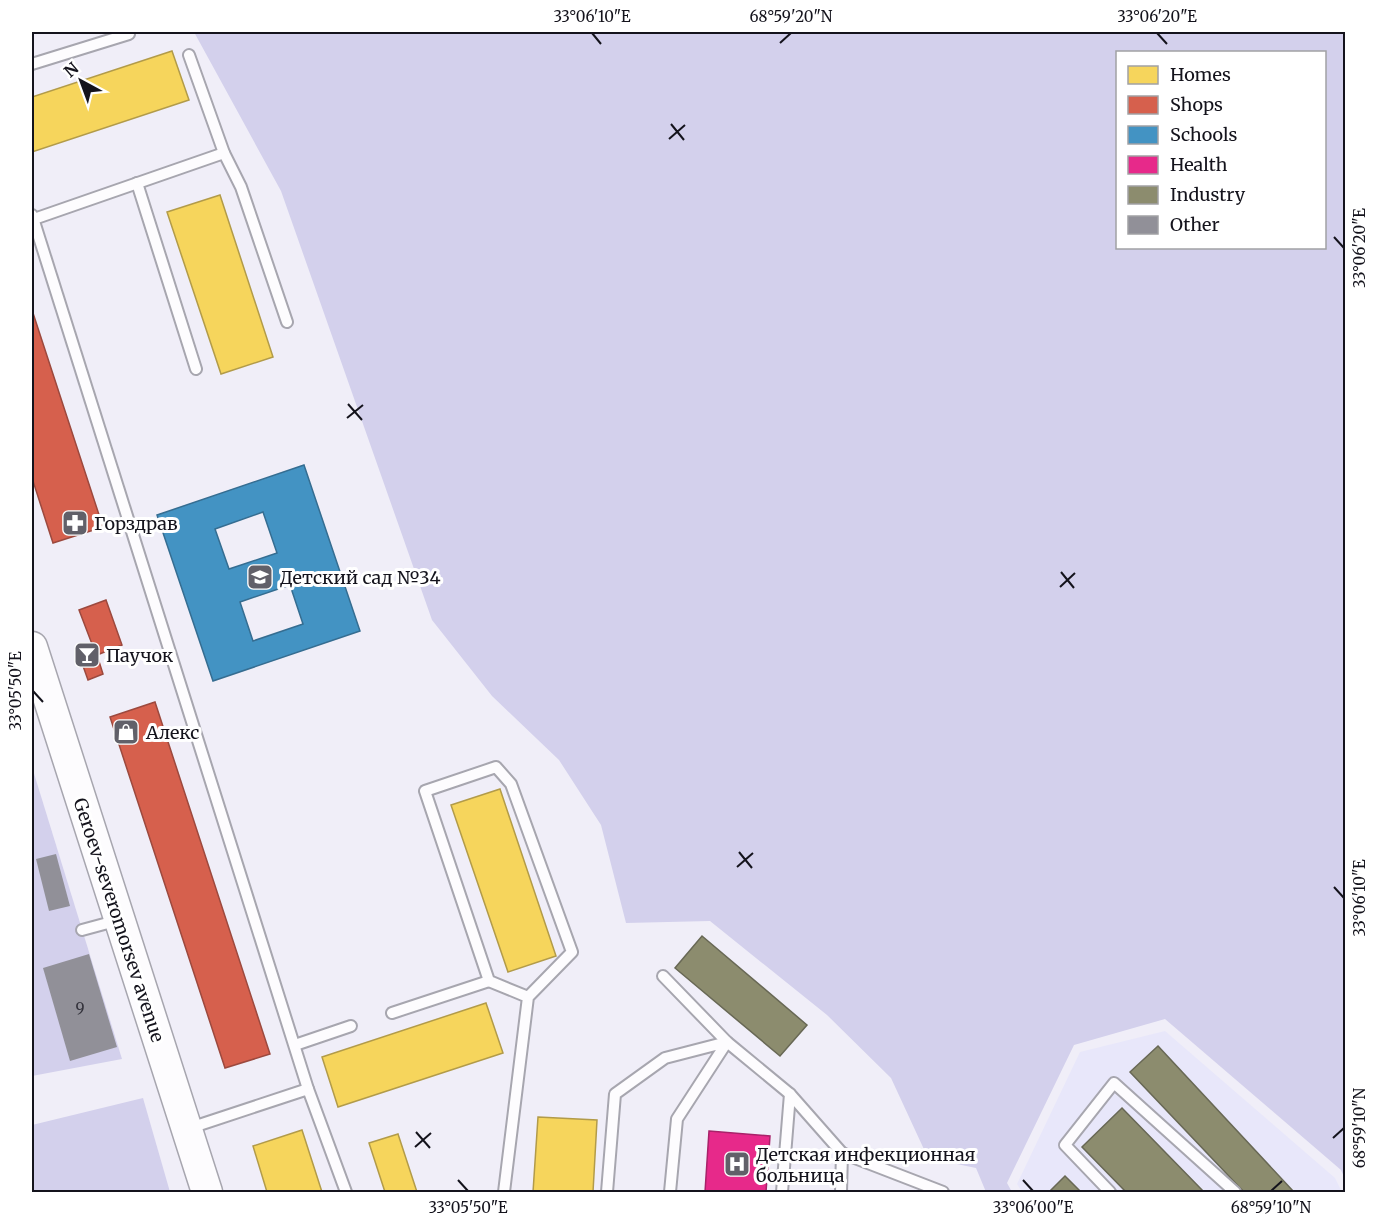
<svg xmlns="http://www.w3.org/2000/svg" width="1377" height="1224" font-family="Merriweather,serif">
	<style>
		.built { fill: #e8e7fa }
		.green { fill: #d3d0ec; fill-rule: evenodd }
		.homes { fill: #f6d55c; stroke: #b29b49; stroke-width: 1.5 }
		.shops { fill: #d6604d; stroke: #9c493e; stroke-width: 1.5 }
		.schools { fill: #4393c3; stroke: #356d91; stroke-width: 1.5; fill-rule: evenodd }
		.health { fill: #e7298a; stroke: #a82269; stroke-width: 1.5 }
		.industry { fill: #8c8c6e; stroke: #686855; stroke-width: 1.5 }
		.building { fill: #919098 }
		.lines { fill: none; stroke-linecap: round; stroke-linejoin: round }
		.lane-casing { stroke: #a7a6af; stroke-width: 14 }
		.secondary-casing { stroke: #a7a6af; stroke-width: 33 }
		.lane { stroke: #fdfcfe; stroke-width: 10 }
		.secondary { stroke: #fdfcfe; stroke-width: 30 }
		.ticks { fill: none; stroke: #14131c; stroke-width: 2 }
		.labels { text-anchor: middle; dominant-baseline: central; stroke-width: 6; stroke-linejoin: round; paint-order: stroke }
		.number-label { font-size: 15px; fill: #33323b }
		.poi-label { font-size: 18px; fill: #14131c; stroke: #fff; text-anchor: start }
		.street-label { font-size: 18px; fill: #14131c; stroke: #fff }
		.neatline { fill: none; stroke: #14131c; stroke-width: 2 }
		.ticks-label { font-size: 15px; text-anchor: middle; fill: #14131c }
	</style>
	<rect width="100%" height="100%" fill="#f0eef8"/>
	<path class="built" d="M1165,1031L1335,1178L1342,1192H1022L1017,1184L1080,1052Z"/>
	<g class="green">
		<path d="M194,32H1345V1179L1341,1170L1165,1019L1074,1045L1007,1183L1012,1192H986L976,1168L928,1158L891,1078L827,1015L710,921L626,923L601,825L559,760L492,696L432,620L281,191ZM1118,52H1324V248H1118Z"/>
		<path d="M32,767L122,1059L32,1076Z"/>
		<path d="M143,1098L170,1192H32V1125Z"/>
	</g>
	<g class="homes">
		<path d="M172,51L189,100L32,152V97Z"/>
		<path d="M220,195L273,357L221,374L167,212Z"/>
		<path d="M500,789L556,956L508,972L451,805Z"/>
		<path d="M486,1003L503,1053L338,1107L322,1057Z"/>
		<path d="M538,1117L597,1120L593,1192H533Z"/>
		<path d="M302,1130L322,1192H267L253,1146Z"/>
		<path d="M398,1134L417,1192H385L369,1143Z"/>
	</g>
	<g class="shops">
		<path d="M32,310L103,527L53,543L32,478Z"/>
		<path d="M106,600L122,645L97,655L103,674L88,680L77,649L92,644L79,610Z"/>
		<path d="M155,702L270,1054L225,1068L110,717Z"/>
	</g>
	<path class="schools" d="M304,465L360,631L213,681L157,515ZM263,512L277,553L229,569L215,529ZM290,585L303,624L253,641L240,602Z"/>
	<path class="health" d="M709,1131L770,1136L766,1192H705Z"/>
	<g class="industry">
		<path d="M702,936L807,1025L780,1056L675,968Z"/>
		<path d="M1158,1046L1294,1192H1244L1130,1072Z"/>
		<path d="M1122,1108L1204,1192H1126L1082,1147Z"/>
		<path d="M1065,1176L1081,1192H1049Z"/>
	</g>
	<g class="building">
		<path d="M56,854L70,906L49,911L36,859Z"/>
		<path d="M89,954L117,1047L70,1061L43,968Z"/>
	</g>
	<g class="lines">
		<g class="lane-casing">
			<g id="lane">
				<path d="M189,55L224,153L241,187L287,322"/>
				<path d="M32,64L129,34L128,32"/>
				<path d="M137,183L196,369"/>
				<path d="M32,215L308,1089"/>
				<path d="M34,219L224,153"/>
				<path d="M82,930L119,920"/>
				<path d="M663,976L727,1042L790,1094L842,1153L841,1192"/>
				<path d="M392,1013L489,981"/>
				<path d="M295,1045L351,1026"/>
				<path d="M187,1129L308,1089L346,1192"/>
				<path d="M842,1153L943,1192"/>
				<path d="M504,1192L528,997L572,952L511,784L496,767L425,791L489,981L528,997"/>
				<path d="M607,1192L615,1094L665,1058L727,1042L677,1119L670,1192"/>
				<path d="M782,1192L790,1094"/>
				<path d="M1110,1192L1065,1145L1114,1083L1235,1192"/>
			</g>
		</g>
		<g class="secondary-casing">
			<path id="secondary" d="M32,647L207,1192"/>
		</g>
		<use href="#lane" class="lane"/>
		<use href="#secondary" class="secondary"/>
	</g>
	<path class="ticks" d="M592,33L601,44M1157,33L1167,44M780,43L791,33M671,124L684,140M669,139L685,125M1334,237L1344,248M348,404L362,420M347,418L363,405M1061,572L1074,588M1060,587L1075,573M33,691L43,702M739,852L752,868M737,867L753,853M1334,887L1344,898M416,1132L430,1148M1333,1138L1344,1128M415,1147L431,1133M458,1180L468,1191M1023,1180L1033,1191M1271,1191L1282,1181"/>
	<defs>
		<g id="pharmacy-square" transform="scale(1.35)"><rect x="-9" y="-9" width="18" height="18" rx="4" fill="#616069" stroke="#fff"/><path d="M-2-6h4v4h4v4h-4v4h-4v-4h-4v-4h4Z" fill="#fff"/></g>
		<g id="school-square" transform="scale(1.35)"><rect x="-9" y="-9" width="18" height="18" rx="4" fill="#616069" stroke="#fff"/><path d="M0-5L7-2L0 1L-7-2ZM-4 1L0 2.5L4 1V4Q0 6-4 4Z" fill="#fff"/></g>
		<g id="bar-square" transform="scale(1.35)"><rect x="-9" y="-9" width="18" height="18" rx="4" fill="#616069" stroke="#fff"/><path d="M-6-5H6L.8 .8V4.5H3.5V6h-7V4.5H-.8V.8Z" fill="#fff"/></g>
		<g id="shop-square" transform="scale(1.35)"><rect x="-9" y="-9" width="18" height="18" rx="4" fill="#616069" stroke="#fff"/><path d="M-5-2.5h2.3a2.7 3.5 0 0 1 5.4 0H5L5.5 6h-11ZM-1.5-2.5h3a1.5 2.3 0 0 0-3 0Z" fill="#fff"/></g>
		<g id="hospital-square" transform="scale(1.35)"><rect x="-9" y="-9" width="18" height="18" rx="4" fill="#616069" stroke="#fff"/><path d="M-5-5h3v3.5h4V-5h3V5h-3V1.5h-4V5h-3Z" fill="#fff"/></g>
	</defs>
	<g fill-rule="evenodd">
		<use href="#pharmacy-square" x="75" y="523"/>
		<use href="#school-square" x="260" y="577"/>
		<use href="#bar-square" x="87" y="655"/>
		<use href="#shop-square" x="126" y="732"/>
		<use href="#hospital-square" x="737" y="1164"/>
	</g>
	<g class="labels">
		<g class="number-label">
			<text x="80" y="1008">9</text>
		</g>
		<g class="poi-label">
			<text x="94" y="523">Горздрав</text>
			<text x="280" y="577">Детский сад №34</text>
			<text x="106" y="655">Паучок</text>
			<text x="146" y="732">Алекс</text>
			<text x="756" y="1154">Детская инфекционная<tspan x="756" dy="21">больница</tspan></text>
		</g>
		<g class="street-label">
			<text transform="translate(119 920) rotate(72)">Geroev-severomorsev avenue</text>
		</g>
	</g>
	<rect width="1377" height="1224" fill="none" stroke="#ffffff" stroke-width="66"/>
	<rect x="1116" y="51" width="210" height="198" fill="#ffffff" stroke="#a1a1a4" stroke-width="1.5"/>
	<rect x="1128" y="66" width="30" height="18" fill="#f6d55c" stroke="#a1a1a4" stroke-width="1.5"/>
	<text x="1170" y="81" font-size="18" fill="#14131c">Homes</text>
	<rect x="1128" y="96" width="30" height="18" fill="#d6604d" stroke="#a1a1a4" stroke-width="1.5"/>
	<text x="1170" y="111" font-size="18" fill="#14131c">Shops</text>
	<rect x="1128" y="126" width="30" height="18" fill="#4393c3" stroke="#a1a1a4" stroke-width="1.5"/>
	<text x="1170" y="141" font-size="18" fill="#14131c">Schools</text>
	<rect x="1128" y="156" width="30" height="18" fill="#e7298a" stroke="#a1a1a4" stroke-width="1.5"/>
	<text x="1170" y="171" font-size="18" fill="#14131c">Health</text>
	<rect x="1128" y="186" width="30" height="18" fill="#8c8c6e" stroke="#a1a1a4" stroke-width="1.5"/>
	<text x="1170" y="201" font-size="18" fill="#14131c">Industry</text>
	<rect x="1128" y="216" width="30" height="18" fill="#919098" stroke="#a1a1a4" stroke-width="1.5"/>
	<text x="1170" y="231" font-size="18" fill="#14131c">Other</text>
	<g transform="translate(81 81) rotate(319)" stroke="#ffffff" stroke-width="4.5" paint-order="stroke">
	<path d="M0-4.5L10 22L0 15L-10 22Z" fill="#14131c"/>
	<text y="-9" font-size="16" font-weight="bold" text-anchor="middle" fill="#14131c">N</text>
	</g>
	<rect x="33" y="33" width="1311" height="1158" class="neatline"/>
	<g class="ticks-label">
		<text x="592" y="22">33°06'10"E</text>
		<text x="791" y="22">68°59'20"N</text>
		<text x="1157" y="22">33°06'20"E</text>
		<text transform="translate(1360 248) rotate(-90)" y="5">33°06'20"E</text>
		<text transform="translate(16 691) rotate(-90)" y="5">33°05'50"E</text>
		<text transform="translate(1360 898) rotate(-90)" y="5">33°06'10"E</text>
		<text transform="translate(1360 1128) rotate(-90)" y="5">68°59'10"N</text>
		<text x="468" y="1213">33°05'50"E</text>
		<text x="1033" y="1213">33°06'00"E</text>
		<text x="1271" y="1213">68°59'10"N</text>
	</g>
</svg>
